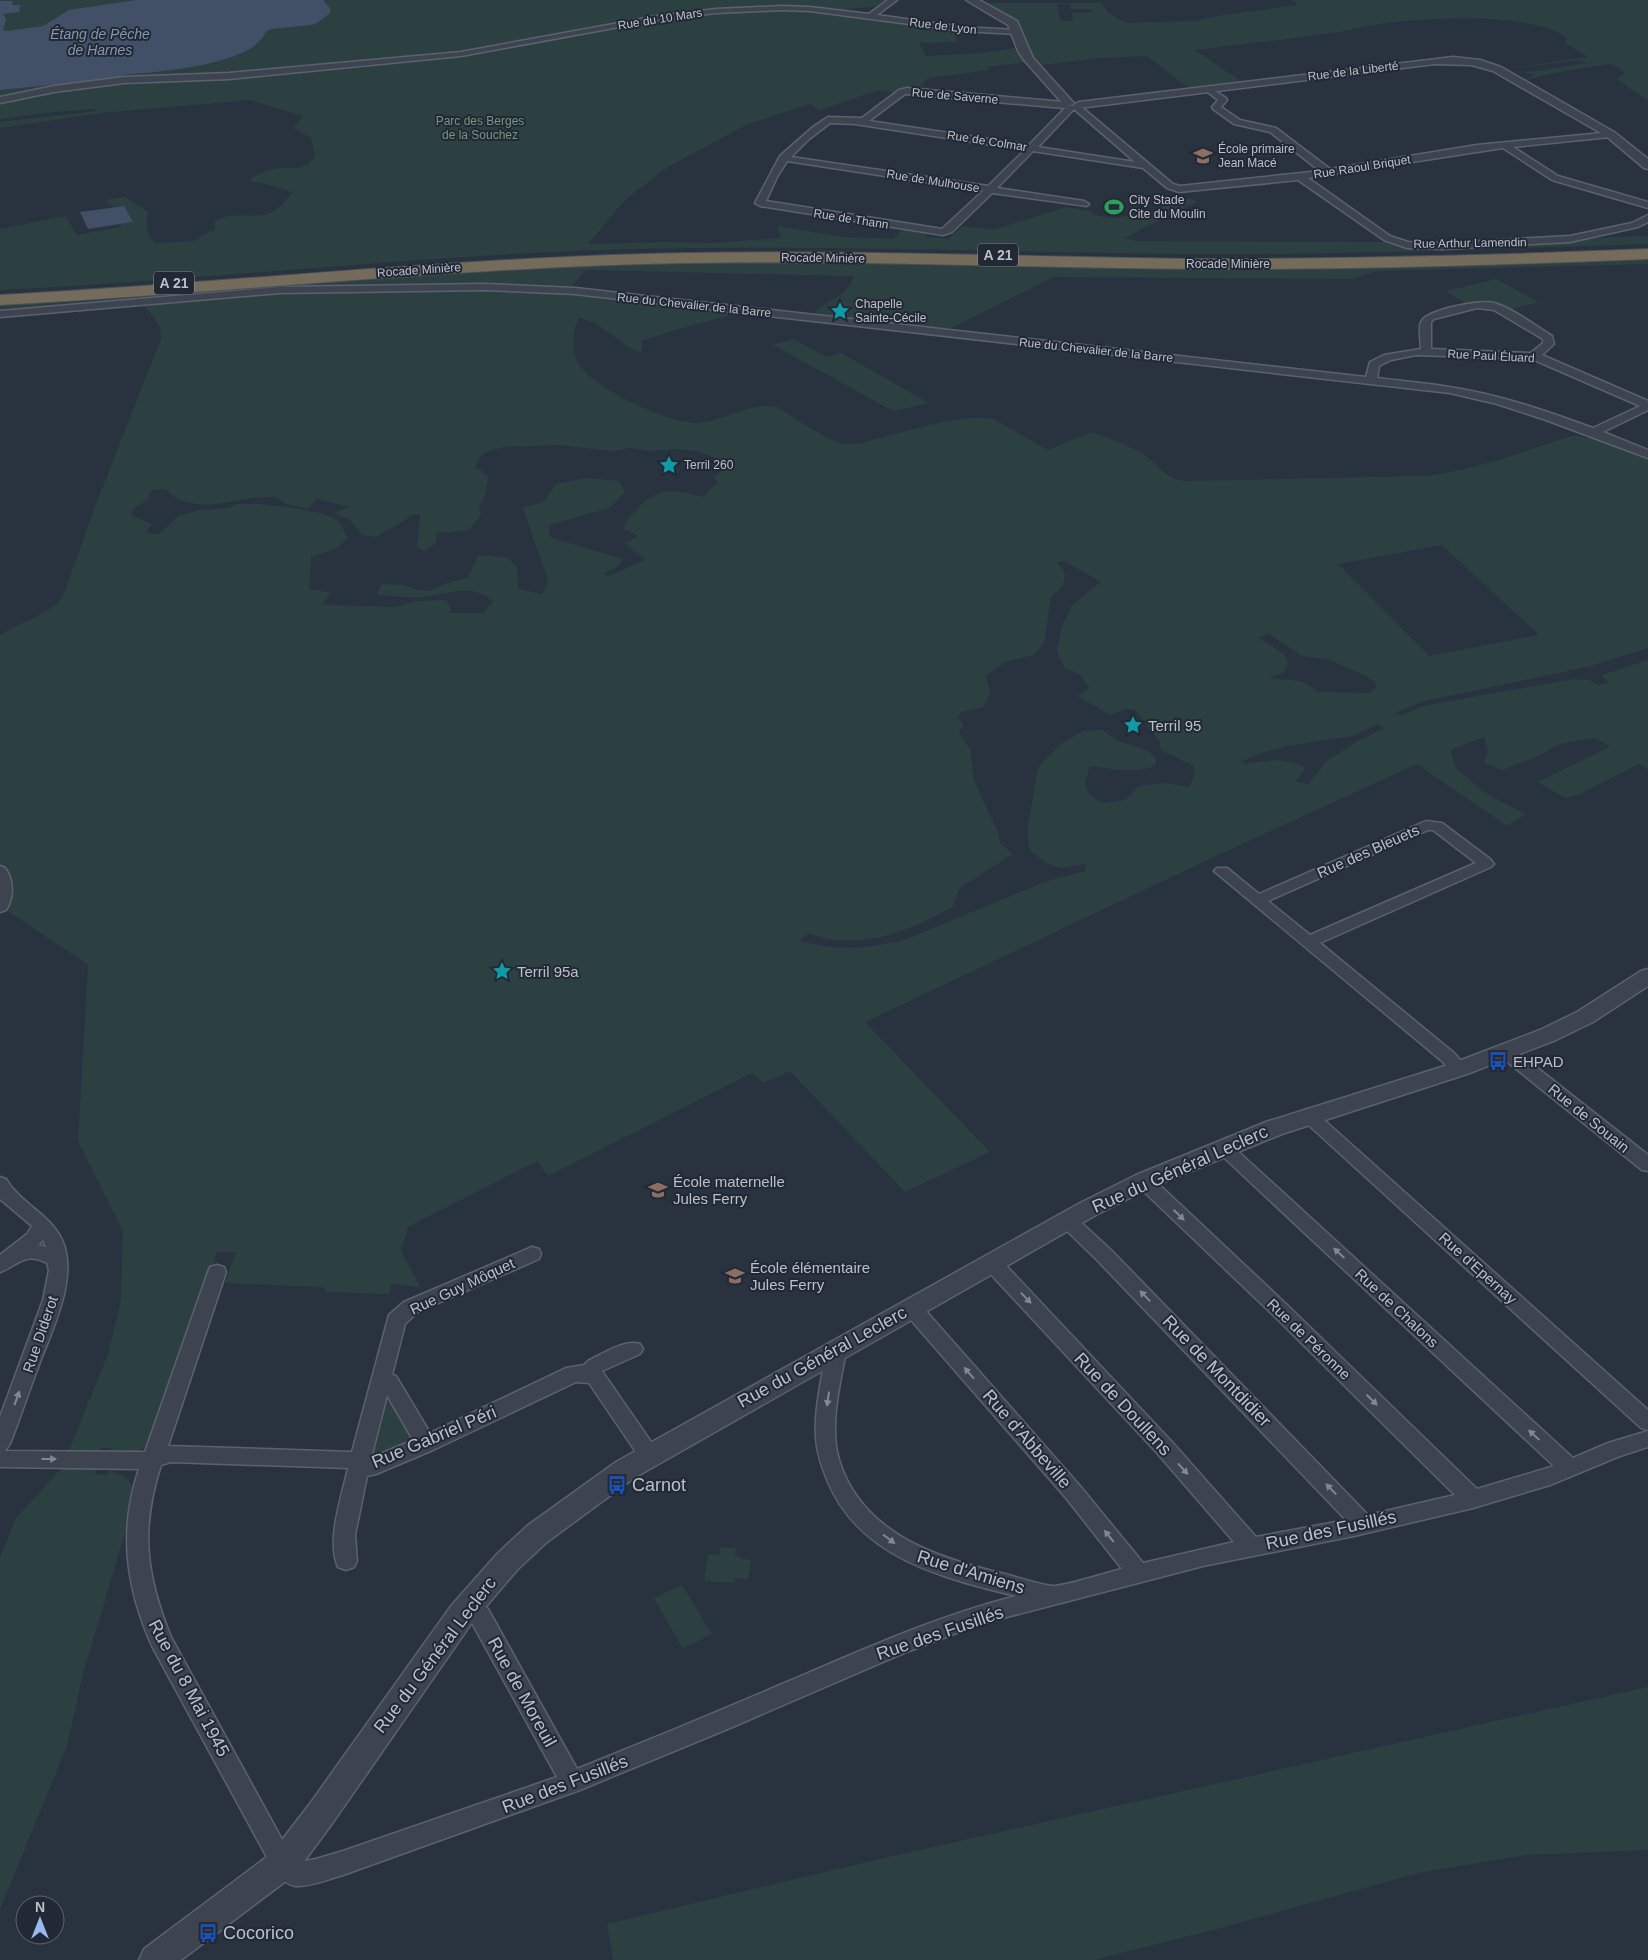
<svg xmlns="http://www.w3.org/2000/svg" width="1648" height="1960" font-family="Arial,sans-serif">
	<style>
		.green { fill: #2c4041; fill-rule: evenodd }
		.water { fill: #415067 }
		.lines { fill: none; stroke-linecap: round; stroke-linejoin: round }
		.minor-casing { stroke: #5b626d; stroke-width: 3 }
		.tertiary-casing { stroke: #5b626d; stroke-width: 3 }
		.motorway-casing { stroke: #484f5a; stroke-width: 2 }
		.minor { fill: #3d444f; fill-rule: evenodd }
		.tertiary { fill: #3d444f; fill-rule: evenodd }
		.motorway { fill: #746b5b; fill-rule: evenodd }
		.oneway { fill: #828893 }
		.labels { text-anchor: middle; dominant-baseline: central; stroke-width: 4; stroke-linejoin: round; paint-order: stroke }
		.far-street-label { font-size: 12px; fill: #bac0ca; stroke: #222935 }
		.far-park-label { font-size: 12px; fill: #73987c; stroke: #222935 }
		.far-poi-label { font-size: 12px; fill: #bac0ca; stroke: #222935; text-anchor: start }
		.far-water-label { font-size: 14px; font-style: italic; fill: #8596ae; stroke: #222935 }
		.shield { fill: #222935; stroke: #8c939d; stroke-width: 1 }
		.shield-label { font-size: 14px; font-weight: bold; fill: #bac0ca }
		.poi-label { font-size: 15px; fill: #bac0ca; stroke: #222935; text-anchor: start }
		.street-label { font-size: 15px; fill: #bac0ca; stroke: #222935 }
		.near-street-label { font-size: 18px; fill: #bac0ca; stroke: #222935 }
		.near-poi-label { font-size: 18px; fill: #bac0ca; stroke: #222935; text-anchor: start }
	</style>
	<rect width="100%" height="100%" fill="#29323f"/>
	<g class="green">
		<path d="M0,0H886L878,6L846,9L852,18L880,19L971,32L956,36L957,42L919,43L926,56L984,53L1015,48L1017,50L1027,49L1016,22L980,3H1102L1108,13L1126,23L1196,21L1211,17L1297,5L1294,0H1648V101L1617,79L1625,73L1614,65L1608,64L1549,74L1523,81L1513,75L1526,79L1534,75L1520,71L1528,72L1587,63L1580,60L1504,69L1588,57L1568,45L1565,42L1567,38C1530,11 1431,18 1387,23C1371,25 1355,29 1339,32C1291,39 1243,44 1195,50L1244,83L1191,89L1146,56L1101,58L1040,65L1035,61L987,67L989,70L928,78L916,90L905,89L896,93L879,90L820,110L810,104L746,125L666,168L625,200L588,244L668,242L711,243L781,238L777,226L842,237L893,239L902,230L926,234L925,237L948,239L963,226L994,230L1066,207L1090,211L1098,216L1116,218L1152,211L1189,198L1197,202L1124,238L1137,241L1390,242C1419,249 1448,247 1477,246C1534,243 1591,237 1648,236V244C1493,249 1339,255 1184,254C1002,252 819,245 637,249C424,254 213,280 0,290V229L65,216L77,235L121,227L119,224L132,221L124,206L113,207L106,200L125,197L148,212C146,224 146,235 155,243L195,241L204,234L215,230V221C246,205 266,232 292,192L265,184L252,182L251,179C257,176 263,172 270,170C288,164 301,175 315,157L311,138L293,128L303,116L250,100L102,113L0,128V122L96,111L95,109L54,112L0,119V101L41,92L133,80L248,76L367,64L369,61L250,73L120,78L66,85L0,97ZM1057,4H1070L1071,9H1092L1093,12L1072,13L1073,21H1061Z"/>
		<path d="M1648,258V264L1378,271L1351,279L1054,277L947,330L812,315C827,297 844,302 854,276L586,270L569,289L364,286L0,312V304L580,265L786,261L1300,270Z"/>
		<path d="M1496,279L1539,302L1507,310L1489,302L1467,304L1445,291Z"/>
		<path d="M481,289L587,294L742,312L672,331L642,341V351L636,352L595,323L579,318C573,330 571,345 576,359C585,386 672,425 699,423C726,420 749,402 777,407C795,418 823,438 841,443C853,447 868,441 879,438C910,431 962,413 993,419L1048,450L1092,432C1108,438 1124,443 1139,452C1157,461 1164,479 1184,481L1423,476C1475,471 1524,451 1574,435L1587,438L1592,436L1648,457V648L1591,666L1421,702L1395,713L1400,716L1422,706L1574,679L1588,680L1599,685L1608,682L1602,675L1648,660V770L1639,764L1580,794L1565,798L1537,782L1610,747L1595,738L1560,744L1536,757L1502,770L1484,763L1488,752L1484,737L1451,750L1455,767L1484,792L1525,814L1507,826L1417,764L1216,856L865,1022L990,1152L905,1192L790,1071L763,1083L752,1073L548,1176L537,1161L408,1227L401,1251L420,1286L419,1287L391,1284L389,1294L327,1292L323,1287L225,1283L236,1252H217L150,1444L133,1454L109,1456L111,1448H100L98,1453H68L108,1354L121,1300L123,1231L78,1141L88,965L0,906V635C18,623 55,613 64,594L96,504L161,339C163,325 151,314 142,304L281,291ZM559,445L613,451L629,448L649,451L676,449L696,451L716,458L724,469L714,476L717,483L703,497C693,495 682,491 672,491C650,490 633,513 622,528L638,536L625,543L645,560L609,576L604,574L619,566L623,559L558,540L549,536V525L609,508L625,492L619,481L586,478L556,484L543,502L523,508L548,580L545,589L541,594L518,589L517,567L508,558L479,555L468,577L445,584L431,591L417,590L403,585L382,584L377,595C392,596 408,598 423,597C445,594 476,583 493,602L483,613H449L451,608L446,600L416,601L396,607L322,605L331,593L309,589L311,557L333,550L348,539L339,521L321,513L287,507L257,504H237L228,508L199,510L178,516L158,535L146,533L152,524L132,516L133,509L147,500L151,490L165,489C196,519 235,496 272,497C278,497 283,503 289,505C295,507 302,507 308,509L317,499L349,507L334,513L350,520L362,535L376,537C388,529 401,525 411,515L420,514L417,547L424,551L435,544L437,533L469,530L481,515L479,507L486,494L488,476L475,467L483,454L491,450L504,447ZM1442,545L1539,635H1538L1429,656L1338,564ZM1064,561L1101,582L1072,605L1062,626L1057,652L1065,668L1081,675L1089,688L1078,696L1110,715L1126,709L1135,710L1159,741L1161,750L1194,766L1195,775L1189,787L1166,783L1139,786L1125,800L1102,803C1083,791 1083,787 1090,766C1112,769 1134,774 1154,766L1157,760L1150,752L1116,740L1103,730L1083,731L1064,742L1046,758L1038,768L1028,825V844L1031,852L1045,862L1060,868L1086,864L1085,871L1044,882L907,939C870,949 836,951 800,941L808,933C818,936 829,940 839,940C882,943 915,927 952,907L960,888L1013,854L999,842V835L974,780L970,749L959,733L963,724L958,717L961,712L983,707L990,693L986,676L1005,662L1034,655L1044,643L1051,597L1063,586L1065,573L1057,562ZM1268,633L1302,656L1330,660L1364,675L1375,682L1376,688L1369,693L1317,692C1305,678 1285,680 1268,679L1284,672L1288,664L1284,654L1259,638ZM1377,724L1384,728L1354,743L1327,761L1308,784L1296,782L1305,768C1285,757 1267,760 1246,764L1242,761L1264,752L1293,745L1353,736Z"/>
		<path d="M793,339L827,357L841,353L929,403L893,411L773,345Z"/>
		<path d="M385,1399L391,1400L412,1436L411,1442L374,1458L371,1452Z"/>
		<path d="M63,1463L98,1464L95,1474L107,1475L109,1470L123,1476L131,1483L133,1498L130,1516L83,1674L67,1746L0,1909V1557L16,1518L61,1469Z"/>
		<path d="M720,1547L736,1548L735,1556L741,1557V1559L751,1560L748,1579L735,1578L734,1583L704,1581L708,1554L719,1555Z"/>
		<path d="M682,1585L712,1634L683,1649L654,1598Z"/>
		<path d="M1648,1687V1850L1526,1855L1418,1873L1213,1930L1094,1960H613L607,1924L884,1858Z"/>
	</g>
	<g class="water">
		<path d="M136,0H323L330,8V13L317,23L311,25L271,29L266,31C255,66 154,72 122,75L120,78L0,90V1H13L12,5H21L19,10L20,12L3,14L6,20L3,30L6,31L43,26L69,10Z"/>
		<path d="M124,206L133,222L88,229L80,212Z"/>
	</g>
	<g class="lines">
		<g class="minor-casing">
			<g id="minor">
				<path d="M888,0H897L877,15L963,27L1016,30L1020,32L1016,34L963,31L810,11L782,10L716,13L657,20L461,56L229,79L124,83L54,92L0,103V97L54,86L124,77L229,73L461,52L657,16L716,9L782,6L810,7L869,14Z"/>
				<path d="M1209,87L1226,98L1227,100L1221,107L1240,120L1276,128L1330,169L1477,145L1613,132V136L1610,137L1513,147L1558,176L1648,202V208L1552,180L1503,148L1308,178L1390,236L1408,242L1445,243L1570,236L1632,223L1648,215V222L1638,227L1570,242L1445,249L1407,248L1384,240L1298,180L1179,192L1167,188L1143,168L1033,151L997,188L1084,201L1089,204L1087,206L992,193L952,232L943,235L760,206L755,203L780,156L813,127L828,117L862,118L899,90L907,88L1064,102L1067,103L1068,106L1079,105L1173,184L1180,186L1320,171L1270,132L1234,124L1213,109L1212,107L1218,100L1205,90ZM905,94L1064,108L1066,107L1029,145L869,121ZM1074,109L1135,162L1038,147ZM830,123L855,124L1025,150L988,186L791,157L808,140ZM787,161L983,191L942,229L766,201L777,177Z"/>
				<path d="M485,284L575,288L1366,377L1370,362L1384,355L1421,349C1421,341 1418,329 1421,322C1425,310 1482,299 1494,303C1514,309 1534,325 1552,336L1554,344L1542,355L1648,401V410L1603,432L1648,450V458L1546,420L1497,404L1450,393L575,294L485,290L280,293L0,317V311L280,287ZM1477,308L1494,310L1543,339V343L1531,353L1431,349V322L1434,319ZM1416,355L1532,359L1640,406L1593,428C1546,411 1498,394 1449,387C1425,383 1401,381 1377,378L1379,366L1391,360Z"/>
				<path d="M1426,821L1442,823L1490,859L1494,864L1491,867L1320,943L1454,1053L1468,1069L1465,1073C1453,1076 1449,1069 1442,1061L1214,871L1217,868H1227L1259,894ZM1428,830H1433L1476,863L1310,935L1268,901Z"/>
				<path d="M0,866L5,868C14,880 14,898 6,910L0,912Z"/>
				<path d="M1506,1046L1512,1048L1648,1155V1171L1642,1170L1500,1056L1498,1052L1500,1048Z"/>
				<path d="M1308,1109L1314,1111L1648,1410V1430L1641,1428L1302,1119L1299,1115L1302,1111Z"/>
				<path d="M1224,1142L1230,1144L1573,1458L1608,1443L1648,1431V1447L1620,1456L1550,1485L1473,1508L1354,1536L1203,1566L980,1624L899,1655L730,1728L580,1790L343,1875C329,1879 310,1887 295,1886C287,1885 280,1877 275,1872L153,1648C126,1589 118,1531 139,1469L0,1467V1417L43,1300L49,1270L47,1263C24,1251 18,1266 0,1272V1255L27,1234L32,1226L0,1199V1177L6,1179C21,1204 50,1214 62,1240C79,1277 52,1330 39,1365C29,1391 20,1418 10,1444L5,1451L145,1452L208,1272L210,1267L217,1265L224,1267L226,1272L168,1446L352,1452L389,1315L404,1302L532,1247L539,1249L541,1254L539,1259L418,1312L405,1324L392,1375L396,1376L430,1433L566,1368L584,1365L588,1361C602,1354 625,1339 640,1344L643,1349L640,1354L602,1371L656,1449L659,1455L656,1461L649,1463L642,1461L589,1383L576,1382L433,1450L376,1474L367,1476L355,1535L357,1561L354,1567L346,1570L338,1567C326,1541 342,1496 348,1468L171,1462L161,1465C140,1529 146,1575 171,1637L291,1856L299,1862L316,1859L343,1851L557,1777L472,1623L460,1613L457,1606L460,1599C473,1595 478,1602 488,1609L577,1769C647,1741 717,1712 787,1682C862,1650 937,1616 1016,1596C943,1578 860,1558 828,1482C822,1467 817,1454 816,1438C814,1409 822,1379 826,1351L829,1346L836,1343L843,1346L846,1351C840,1385 829,1425 839,1460C862,1534 937,1558 1005,1574C1020,1578 1037,1584 1052,1586C1063,1587 1108,1572 1122,1569L1066,1498L904,1312L901,1307L904,1302L911,1300L918,1302L1080,1486L1143,1563L1234,1542L1158,1454L985,1268L983,1263L985,1258L992,1256L999,1258L1172,1442L1256,1537L1346,1520L1097,1260L1062,1226L1059,1221L1062,1216L1068,1214L1074,1216L1111,1250L1368,1515L1455,1495L1271,1313L1138,1186L1135,1181L1138,1176L1144,1174L1150,1176L1285,1303L1477,1489L1554,1466L1218,1152L1215,1148L1218,1144ZM43,1240L46,1247L38,1245ZM387,1395L413,1440L371,1458Z"/>
			</g>
		</g>
		<g class="tertiary-casing">
			<g id="tertiary">
				<path d="M966,0H979L1017,21L1033,58L1072,101L1074,103L1072,105H1064L1024,60L1018,51L1008,25Z"/>
				<path d="M1453,57L1480,60L1501,67L1614,132L1648,159V169L1644,168L1606,136L1493,71L1471,65L1435,64L1079,108L1073,105L1079,102Z"/>
				<path d="M1648,969V986L1593,1022L1556,1040L1467,1074L1282,1134L1152,1187L1096,1215L634,1478L547,1542L517,1570L471,1624L331,1825L294,1875L181,1960H139L144,1949L272,1853L309,1805L451,1606L497,1554L527,1526L616,1462L1080,1203L1136,1175L1266,1122L1451,1064L1540,1030L1577,1012L1641,971Z"/>
			</g>
		</g>
		<g class="motorway-casing">
			<path id="motorway" d="M1648,249V259C1499,265 1350,270 1201,269C1029,268 858,260 687,263C457,267 229,293 0,305V295C229,283 457,257 687,253C858,250 1029,257 1201,259C1350,259 1499,255 1648,249Z"/>
		</g>
		<use href="#minor" class="minor"/>
		<use href="#tertiary" class="tertiary"/>
		<use href="#motorway" class="motorway"/>
	</g>
	<defs><path id="oneway-solid" d="M-6-.8H1V-3.2L6.5 0L1 3.2V.8H-6Z" transform="scale(1.25)"/></defs>
	<g class="oneway">
		<use href="#oneway-solid" transform="translate(1179 1215) rotate(44)"/>
		<use href="#oneway-solid" transform="translate(1339 1253) rotate(-137)"/>
		<use href="#oneway-solid" transform="translate(1145 1296) rotate(-134)"/>
		<use href="#oneway-solid" transform="translate(1026 1298) rotate(46)"/>
		<use href="#oneway-solid" transform="translate(969 1373) rotate(-131)"/>
		<use href="#oneway-solid" transform="translate(17 1398) rotate(-70)"/>
		<use href="#oneway-solid" transform="translate(828 1399) rotate(98)"/>
		<use href="#oneway-solid" transform="translate(1372 1400) rotate(44)"/>
		<use href="#oneway-solid" transform="translate(1534 1435) rotate(-137)"/>
		<use href="#oneway-solid" transform="translate(49 1459)"/>
		<use href="#oneway-solid" transform="translate(1183 1469) rotate(48)"/>
		<use href="#oneway-solid" transform="translate(1331 1489) rotate(-134)"/>
		<use href="#oneway-solid" transform="translate(1109 1536) rotate(-129)"/>
		<use href="#oneway-solid" transform="translate(889 1539) rotate(37)"/>
	</g>
	<defs>
		<g id="school-bare" transform="scale(1.5)"><path d="M0-5L7-2L0 1L-7-2ZM-4 1L0 2.5L4 1V4Q0 6-4 4Z" fill="#8d6e63" stroke="#222935" stroke-width="2.5" paint-order="stroke"/></g>
		<g id="stadium-bare" transform="scale(1.5)"><path d="M0-5a6.5 5 0 1 0 0 10a6.5 5 0 1 0 0-10ZM-3.5-1.8h7v3.6h-7Z" fill="#2e9e5b" stroke="#222935" stroke-width="2.5" paint-order="stroke"/></g>
		<g id="sight-bare" transform="scale(1.5)"><path d="M0-6L1.8-2.2L6-1.7L2.9 1.2L3.7 5.4L0 3.3L-3.7 5.4L-2.9 1.2L-6-1.7L-1.8-2.2Z" fill="#0f9aa8" stroke="#222935" stroke-width="2.5" paint-order="stroke"/></g>
		<g id="bus-bare" transform="scale(1.5)"><path d="M-5-6H5V4H4V6H2V4H-2V6H-4V4H-5ZM-3.5-4V0h7V-4ZM-3.5 1.2v1.5H-2V1.2ZM2 1.2v1.5H3.5V1.2Z" fill="#1a4fb4" stroke="#222935" stroke-width="2.5" paint-order="stroke"/></g>
	</defs>
	<g fill-rule="evenodd">
		<use href="#school-bare" x="1203" y="156"/>
		<use href="#stadium-bare" x="1114" y="207"/>
		<use href="#sight-bare" x="840" y="311"/>
		<use href="#sight-bare" x="669" y="465"/>
		<use href="#sight-bare" x="1133" y="725"/>
		<use href="#sight-bare" x="502" y="971"/>
		<use href="#bus-bare" x="1498" y="1061"/>
		<use href="#school-bare" x="658" y="1190"/>
		<use href="#school-bare" x="735" y="1276"/>
		<use href="#bus-bare" x="617" y="1485"/>
		<use href="#bus-bare" x="208" y="1933"/>
	</g>
	<g class="labels">
		<g class="far-street-label">
			<text transform="translate(660 19) rotate(-9)">Rue du 10 Mars</text>
			<text transform="translate(943 26) rotate(7)">Rue de Lyon</text>
			<text transform="translate(1353 71) rotate(-7)">Rue de la Liberté</text>
			<text transform="translate(955 96) rotate(5)">Rue de Saverne</text>
			<text transform="translate(987 141) rotate(9)">Rue de Colmar</text>
			<text transform="translate(1362 167) rotate(-9)">Rue Raoul Briquet</text>
			<text transform="translate(933 181) rotate(9)">Rue de Mulhouse</text>
			<text transform="translate(851 219) rotate(9)">Rue de Thann</text>
			<text transform="translate(1470 243) rotate(-1)">Rue Arthur Lamendin</text>
			<text transform="translate(823 258) rotate(1)">Rocade Minière</text>
			<text x="1228" y="264">Rocade Minière</text>
			<text transform="translate(419 270) rotate(-4)">Rocade Minière</text>
			<text transform="translate(694 305) rotate(6)">Rue du Chevalier de la Barre</text>
			<text transform="translate(1096 350) rotate(6)">Rue du Chevalier de la Barre</text>
			<text transform="translate(1491 356) rotate(3)">Rue Paul Éluard</text>
		</g>
		<g class="far-park-label">
			<text x="480" y="121">Parc des Berges<tspan x="480" dy="14">de la Souchez</tspan></text>
		</g>
		<g class="far-poi-label">
			<text x="1218" y="149">École primaire<tspan x="1218" dy="14">Jean Macé</tspan></text>
			<text x="1129" y="200">City Stade<tspan x="1129" dy="14">Cite du Moulin</tspan></text>
			<text x="855" y="304">Chapelle<tspan x="855" dy="14">Sainte-Cécile</tspan></text>
			<text x="684" y="465">Terril 260</text>
		</g>
		<g class="far-water-label">
			<text x="100" y="34">Étang de Pêche<tspan x="100" dy="16">de Harnes</tspan></text>
		</g>
		<g class="shield">
			<rect x="978" y="243.5" width="40" height="23" rx="4"/>
			<rect x="154" y="271.5" width="40" height="23" rx="4"/>
		</g>
		<g class="shield-label">
			<text x="998" y="255">A 21</text>
			<text x="174" y="283">A 21</text>
		</g>
		<g class="poi-label">
			<text x="1148" y="725">Terril 95</text>
			<text x="517" y="971">Terril 95a</text>
			<text x="1513" y="1061">EHPAD</text>
			<text x="673" y="1181">École maternelle<tspan x="673" dy="17">Jules Ferry</tspan></text>
			<text x="750" y="1267">École élémentaire<tspan x="750" dy="17">Jules Ferry</tspan></text>
		</g>
		<g class="street-label">
			<text transform="translate(1368 851) rotate(-24)">Rue des Bleuets</text>
			<text transform="translate(1589 1118) rotate(39)">Rue de Souain</text>
			<text transform="translate(1478 1268) rotate(42)">Rue d'Epernay</text>
			<text transform="translate(462 1286) rotate(-25)">Rue Guy Môquet</text>
			<text transform="translate(1397 1308) rotate(43)">Rue de Chalons</text>
			<text transform="translate(40 1334) rotate(-71)">Rue Diderot</text>
			<text transform="translate(1309 1339) rotate(44)">Rue de Péronne</text>
		</g>
		<g class="near-street-label">
			<text transform="translate(1180 1169) rotate(-24)">Rue du Général Leclerc</text>
			<text transform="translate(822 1357) rotate(-29)">Rue du Général Leclerc</text>
			<text transform="translate(1217 1371) rotate(46)">Rue de Montdidier</text>
			<text transform="translate(1123 1404) rotate(47)">Rue de Doullens</text>
			<text transform="translate(434 1437) rotate(-23)">Rue Gabriel Péri</text>
			<text transform="translate(1027 1439) rotate(49)">Rue d'Abbeville</text>
			<text transform="translate(1331 1530) rotate(-12)">Rue des Fusillés</text>
			<text transform="translate(971 1572) rotate(17)">Rue d'Amiens</text>
			<text transform="translate(940 1633) rotate(-19)">Rue des Fusillés</text>
			<text transform="translate(435 1655) rotate(-53)">Rue du Général Leclerc</text>
			<text transform="translate(189 1688) rotate(62)">Rue du 8 Mai 1945</text>
			<text transform="translate(522 1692) rotate(61)">Rue de Moreuil</text>
			<text transform="translate(565 1784) rotate(-21)">Rue des Fusillés</text>
		</g>
		<g class="near-poi-label">
			<text x="632" y="1485">Carnot</text>
			<text x="223" y="1933">Cocorico</text>
		</g>
	</g>
	<g transform="translate(40 1920)"><circle r="24" fill="#222935" stroke="#5f6571"/>
	<path d="M0-4L9 19L0 12L-9 19Z" fill="#9bb9ee"/>
	<text y="-8" font-size="14" font-weight="bold" text-anchor="middle" fill="#bac0ca">N</text>
	</g>
</svg>
